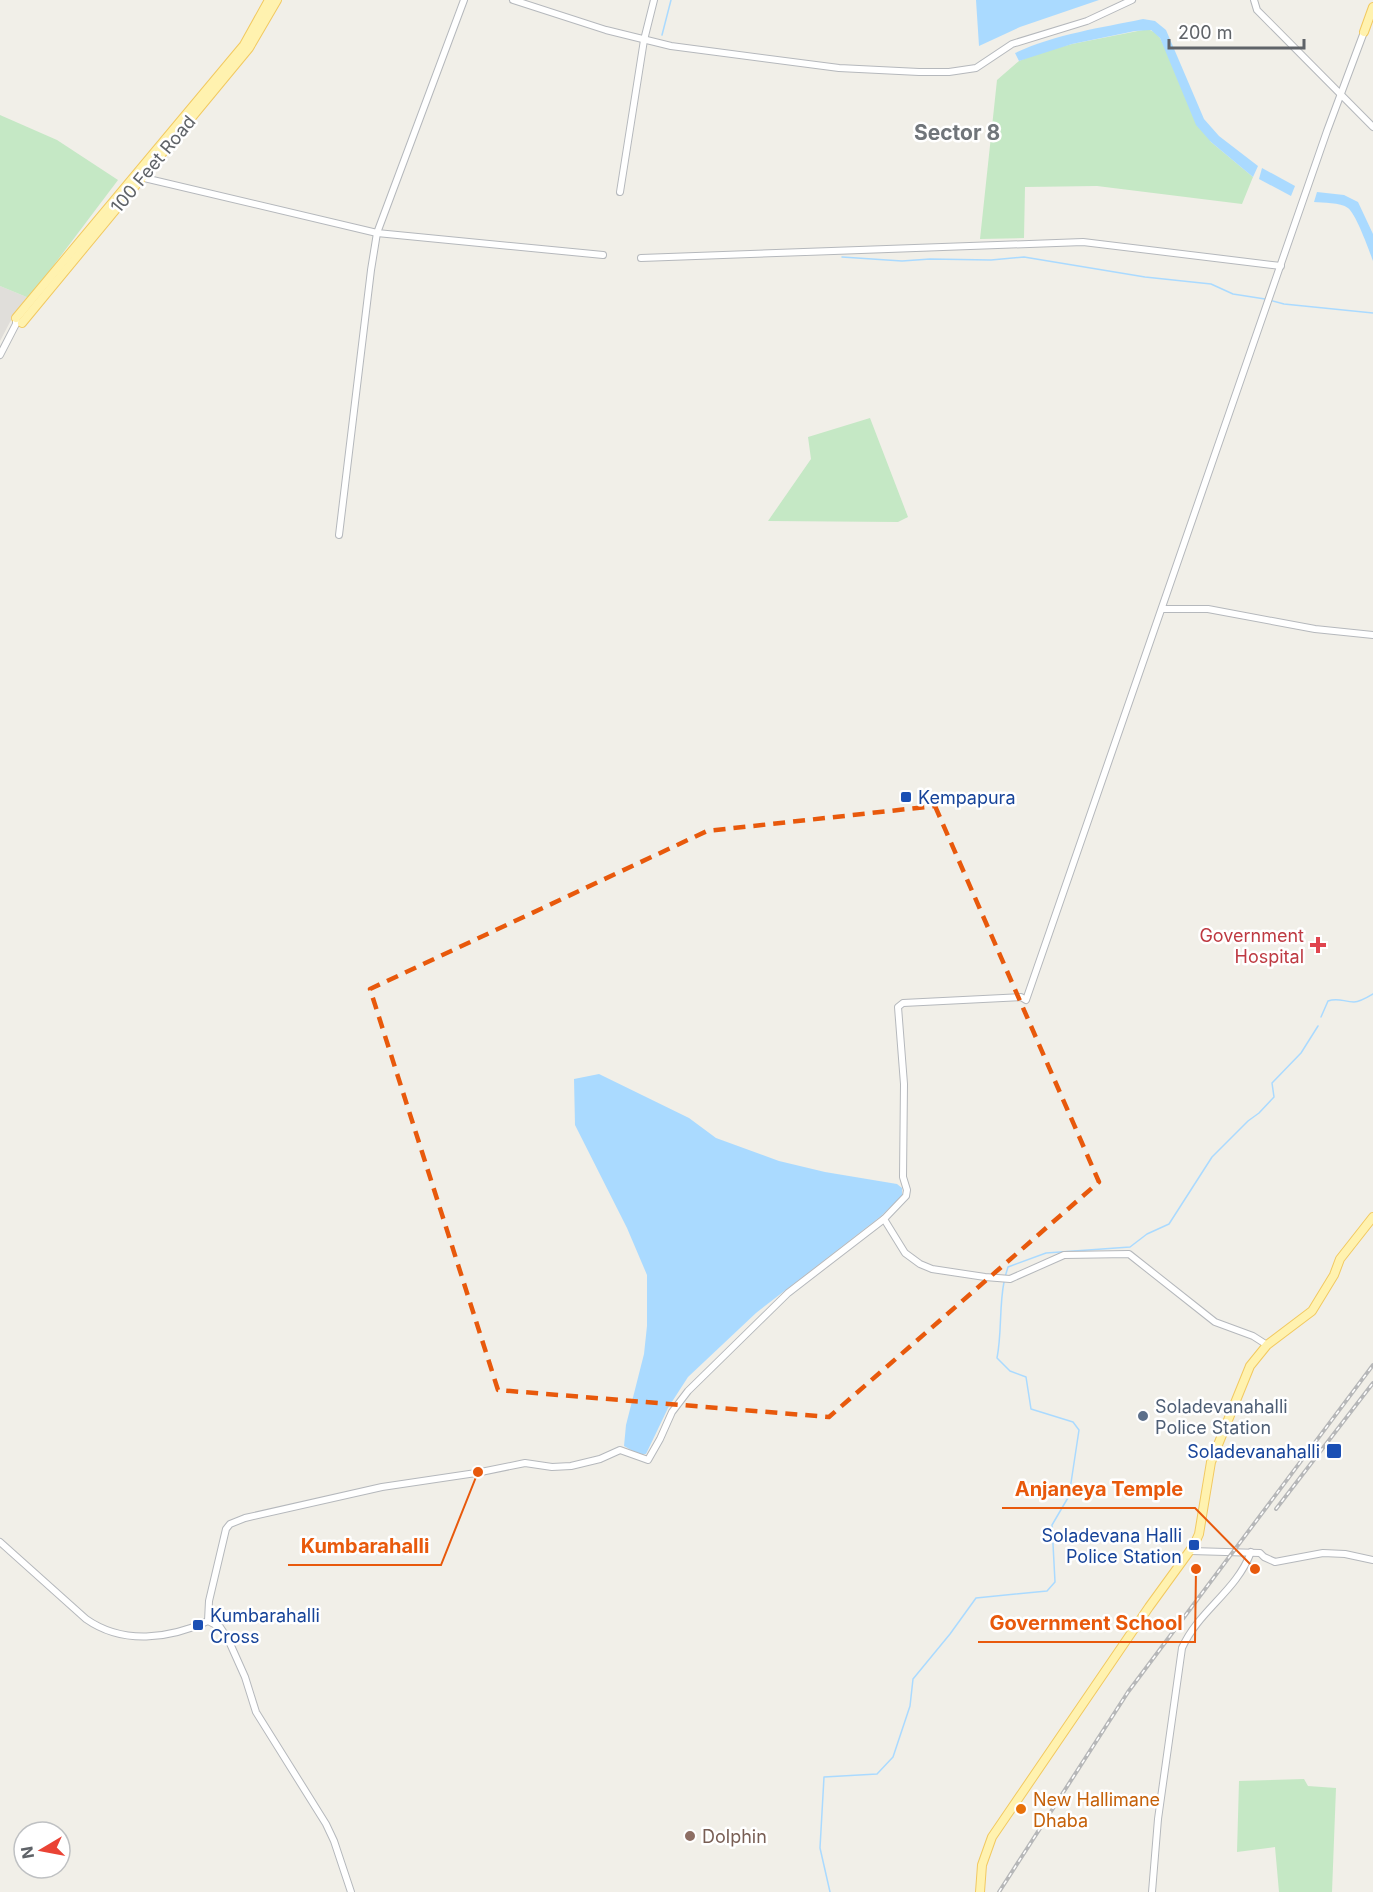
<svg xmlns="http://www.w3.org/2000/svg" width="1373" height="1892" font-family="Inter,sans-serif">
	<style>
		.industrial { fill: #e0deda }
		.green { fill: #c5e8c5 }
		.water { fill: #aadaff }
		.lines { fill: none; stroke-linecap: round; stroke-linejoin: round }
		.stream { stroke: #aadaff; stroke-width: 1.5 }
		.minor-casing { stroke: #b5b8bc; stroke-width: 8 }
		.major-casing { stroke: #f2c960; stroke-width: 10 }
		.minor { stroke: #fff; stroke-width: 6 }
		.major { stroke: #fff2af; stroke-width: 8 }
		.rail-casing { stroke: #b6b7b8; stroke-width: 4 }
		.rail { stroke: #fff; stroke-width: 1.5; stroke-dasharray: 4.5; stroke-linecap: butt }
		.marked { fill: none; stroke: #e8590c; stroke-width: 4.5; stroke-dasharray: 12 8; stroke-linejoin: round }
		.transit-dot { fill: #1a4fb4; stroke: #fff; stroke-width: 2 }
		.health-dot { fill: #e0444e; stroke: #fff; stroke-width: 2 }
		.service-dot { fill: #5c6f8a; stroke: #fff; stroke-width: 2 }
		.food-dot { fill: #e8710a; stroke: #fff; stroke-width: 2 }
		.education-dot { fill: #8d6e63; stroke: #fff; stroke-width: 2 }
		.labels { text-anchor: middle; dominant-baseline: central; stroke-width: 5; stroke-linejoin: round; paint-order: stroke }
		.street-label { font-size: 18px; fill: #5f6368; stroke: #fff }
		.transit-label { font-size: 18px; fill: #164399; stroke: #fff; text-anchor: start }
		.health-label { font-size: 18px; fill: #be3a42; stroke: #fff; text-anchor: end }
		.service-label { font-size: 18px; fill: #4e5e75; stroke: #fff; text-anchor: start }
		.food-label { font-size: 18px; fill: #c56008; stroke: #fff; text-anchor: start }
		.education-label { font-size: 18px; fill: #785e54; stroke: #fff; text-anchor: start }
		.quarter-label { font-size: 21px; font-weight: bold; fill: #70757a; stroke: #fff }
		.leader { fill: none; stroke: #e8590c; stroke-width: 2 }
		.callout-dot { fill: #e8590c; stroke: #fff; stroke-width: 2 }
		.callout-label { font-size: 20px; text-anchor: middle; font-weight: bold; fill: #e8590c; stroke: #fff; stroke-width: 5; stroke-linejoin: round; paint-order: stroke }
	</style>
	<rect width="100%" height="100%" fill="#f1efe8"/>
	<path class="industrial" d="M0,286L29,298L10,322L0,341Z"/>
	<g class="green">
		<path d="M1148,29L1156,33L1160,38L1211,142L1253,177L1242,204L1097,186L1025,187L1024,238L980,239L997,80L1019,61L1041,52L1072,44Z"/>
		<path d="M0,115L57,140L118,180L29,298L0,286Z"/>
		<path d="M870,418L908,517L898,522L768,521L811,459L808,437Z"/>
		<path d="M1304,1779L1308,1786L1336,1788L1332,1892H1279L1275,1847L1237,1852L1239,1781Z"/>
	</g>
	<g class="water">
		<path d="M976,0H1099L1020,27L979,46Z"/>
		<path d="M1143,19L1155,21L1166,30L1204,119L1219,136L1258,166L1253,177L1211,142L1196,125L1160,38L1151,30L1135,31L1072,44L1019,61L1015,53C1056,34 1100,28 1143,19Z"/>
		<path d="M1262,168L1295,186L1291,196L1259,179Z"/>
		<path d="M1317,192L1344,195L1358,202L1373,234V261C1369,250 1356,214 1348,208C1340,202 1323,203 1314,202Z"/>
		<path d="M599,1074L689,1118L716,1138L779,1161L825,1172L897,1184L902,1188V1196L880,1217L756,1313L688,1377L668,1408L646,1454H638L624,1446L626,1425L644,1354L647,1326V1275L627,1228L575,1125L574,1079Z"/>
	</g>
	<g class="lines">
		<g class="stream">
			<path d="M662,35L671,0"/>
			<path d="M842,257L902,261L930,259L991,260L1024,257L1145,277L1211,284L1233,294L1265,299"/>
			<path d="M1269,300L1284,304L1373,313"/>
			<path d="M1321,1017L1328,1001C1338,997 1344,1002 1354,1002C1360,1002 1368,997 1373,994"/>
			<path d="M1005,1277L1008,1267L1046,1253L1130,1247L1147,1234L1169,1224L1212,1157L1248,1121L1259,1113L1274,1097L1272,1083L1301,1053L1318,1026"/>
			<path d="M830,1892L820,1848L824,1777L877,1774L893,1757L910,1706L913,1679L950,1634L976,1598L1047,1591L1055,1582L1052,1525L1069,1496L1079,1430L1073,1422L1031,1409L1026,1377L1010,1371L997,1358C1002,1333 999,1307 1004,1282"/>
		</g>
		<g class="minor-casing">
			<g id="minor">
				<path d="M513,0L606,30L671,46L839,68L919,72H949L976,68L1012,44L1087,21L1132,0"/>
				<path d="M1254,0L1257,10L1373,127"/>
				<path d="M140,177L377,233L603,255"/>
				<path d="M620,192L644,40L654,0"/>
				<path d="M641,258L1083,242L1281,266"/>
				<path d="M0,355L16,324V318"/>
				<path d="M339,535L371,270L377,233L464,0"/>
				<path d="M1162,609H1208L1315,629L1373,635"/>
				<path d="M884,1219L905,1253L920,1264L932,1269L985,1277L1010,1279L1064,1255L1129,1254L1215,1322L1253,1336L1267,1345"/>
				<path d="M0,1542L86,1619C123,1645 169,1639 208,1621L220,1627L228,1639L245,1677L256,1712L326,1824L334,1841L351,1892"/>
				<path d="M1191,1551L1260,1553L1264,1557L1275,1562L1323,1553L1345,1554L1373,1560"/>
				<path d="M208,1621L209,1601L226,1529L230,1524L245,1518L382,1487L476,1473L525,1463L552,1467L571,1466L600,1459L620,1450L648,1460L660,1439L672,1412L688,1391L788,1293L884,1219L906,1196L907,1190L903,1177L904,1084L898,1007L903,1003L1021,997L1026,1000L1250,353L1327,131L1364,32"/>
				<path d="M1152,1892L1158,1819L1182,1648C1199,1610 1236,1592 1251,1552"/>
			</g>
		</g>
		<g class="major-casing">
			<g id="major">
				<path d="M1364,32L1373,7"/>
				<path d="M16,318L244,45L269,0"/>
				<path d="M22,323L249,48L277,0"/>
				<path d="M980,1892L982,1865L992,1837L1149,1607L1194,1545L1199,1534L1211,1462L1250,1366L1267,1345L1312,1311L1334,1275L1340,1259L1373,1217"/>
			</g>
		</g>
		<use href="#minor" class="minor"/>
		<use href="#major" class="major"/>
		<g class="rail-casing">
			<g id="rail">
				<path d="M1276,1509L1373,1383"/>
				<path d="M999,1892L1128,1692L1373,1365"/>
			</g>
		</g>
		<use href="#rail" class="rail"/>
	</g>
	<path class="marked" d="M935,806L1099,1182L829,1417L498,1390L370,989L707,831Z"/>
	<g class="transit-dot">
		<rect x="900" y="791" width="12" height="12" rx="3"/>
		<rect x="1326" y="1443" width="16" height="16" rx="3"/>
		<rect x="1188" y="1539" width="12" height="12" rx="3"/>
		<rect x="192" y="1619" width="12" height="12" rx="3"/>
	</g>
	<path class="health-dot" d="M1315 936h6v6h6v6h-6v6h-6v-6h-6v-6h6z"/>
	<circle class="service-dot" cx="1143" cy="1416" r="6"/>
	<circle class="food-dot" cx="1021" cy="1809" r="6"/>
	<circle class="education-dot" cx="690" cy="1836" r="6"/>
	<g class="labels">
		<g class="street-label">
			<text transform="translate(153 164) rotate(-50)">100 Feet Road</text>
		</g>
		<g class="transit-label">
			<text x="918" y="797">Kempapura</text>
			<text x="1320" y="1451" text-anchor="end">Soladevanahalli</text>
			<text x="1182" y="1535" text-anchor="end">Soladevana Halli<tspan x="1182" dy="21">Police Station</tspan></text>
			<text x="210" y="1615">Kumbarahalli<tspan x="210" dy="21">Cross</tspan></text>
		</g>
		<g class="health-label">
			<text x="1304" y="935">Government<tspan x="1304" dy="21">Hospital</tspan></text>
		</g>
		<g class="service-label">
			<text x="1155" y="1406">Soladevanahalli<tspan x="1155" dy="21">Police Station</tspan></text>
		</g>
		<g class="food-label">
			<text x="1033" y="1799">New Hallimane<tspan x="1033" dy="21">Dhaba</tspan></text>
		</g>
		<g class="education-label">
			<text x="702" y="1836">Dolphin</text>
		</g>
		<g class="quarter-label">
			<text x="957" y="132">Sector 8</text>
		</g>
	</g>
	<path class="leader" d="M1255 1569L1195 1508H1002M478 1472L441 1565H288M1196 1569L1195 1642H978"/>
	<g class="callout-dot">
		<circle cx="1255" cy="1569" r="6"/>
		<circle cx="478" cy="1472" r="6"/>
		<circle cx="1196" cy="1569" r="6"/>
	</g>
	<g class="callout-label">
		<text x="1099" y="1496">Anjaneya Temple</text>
		<text x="365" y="1553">Kumbarahalli</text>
		<text x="1086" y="1630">Government School</text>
	</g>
	<g transform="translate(42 1850) rotate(260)"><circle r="28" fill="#ffffff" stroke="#bfc1c3" stroke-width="1.5"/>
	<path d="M0-4.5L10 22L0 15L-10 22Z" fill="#ea4335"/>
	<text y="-9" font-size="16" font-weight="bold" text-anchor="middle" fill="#5f6368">N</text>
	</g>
	<path d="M1169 39v9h135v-9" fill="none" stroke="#5f6368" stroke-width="3"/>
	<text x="1178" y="39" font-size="18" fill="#5f6368" stroke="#ffffff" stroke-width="4.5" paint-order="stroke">200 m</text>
</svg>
